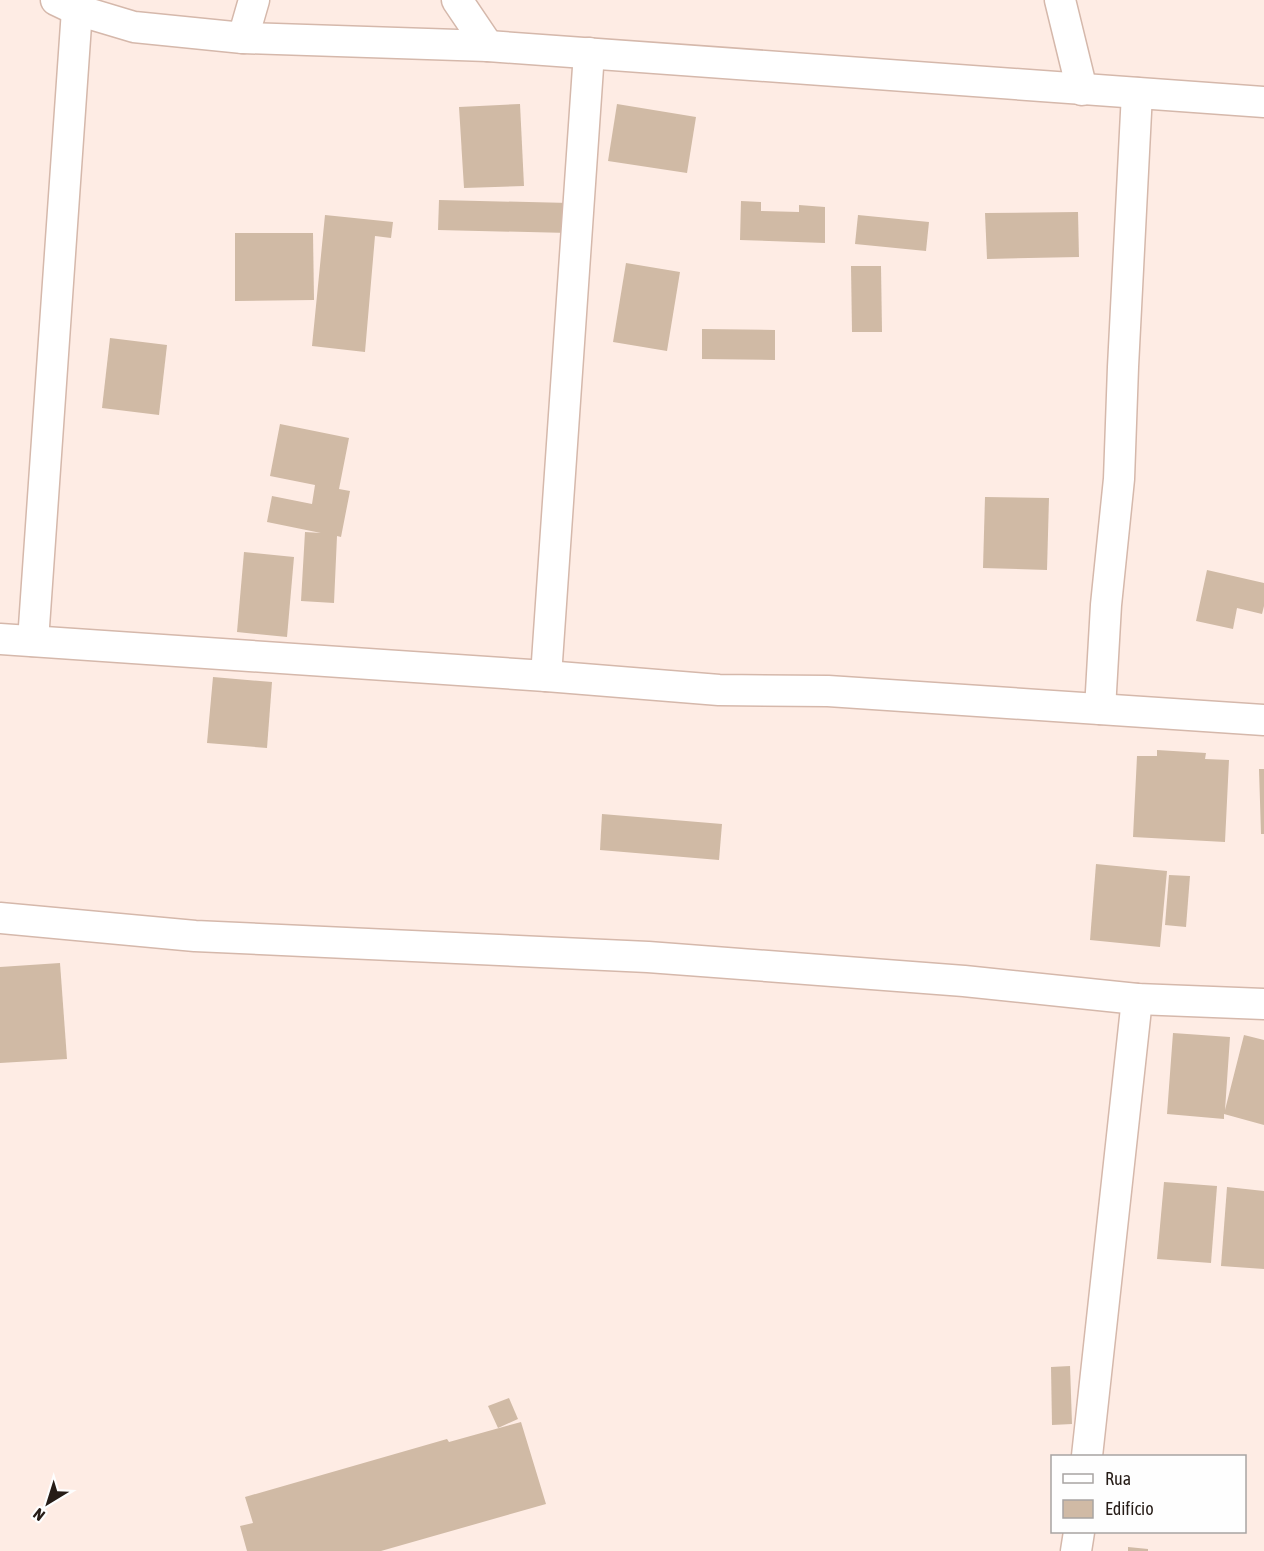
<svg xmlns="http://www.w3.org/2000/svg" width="1264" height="1551" font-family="'Asap Condensed',sans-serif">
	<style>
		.building { fill: #d0baa5 }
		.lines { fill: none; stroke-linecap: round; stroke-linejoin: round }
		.minor-casing { stroke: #d5b8ab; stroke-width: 33 }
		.minor { stroke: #fff; stroke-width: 30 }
	</style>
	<rect width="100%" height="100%" fill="#feece4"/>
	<g class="building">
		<path d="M520,104L524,186L464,188L459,107Z"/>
		<path d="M617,104L696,117L687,173L608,161Z"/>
		<path d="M439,200L570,203L569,233L438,230Z"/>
		<path d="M741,201L761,202V211L799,212V205L825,207V243L740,240Z"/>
		<path d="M1078,212L1079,257L987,259L985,213Z"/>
		<path d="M325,215L393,222L391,238L375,236L365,352L312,346Z"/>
		<path d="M858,215L929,222L926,251L855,244Z"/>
		<path d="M235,233H313L314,300L235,301Z"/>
		<path d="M626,263L680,272L667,351L613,342Z"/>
		<path d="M851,266H881L882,332H852Z"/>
		<path d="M702,329L775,330V360L702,359Z"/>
		<path d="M110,338L167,345L159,415L102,408Z"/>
		<path d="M280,424L349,438L339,489L350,491L341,537L337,536L334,603L301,601L305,532L321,533L267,522L272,496L312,504L315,485L270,476Z"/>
		<path d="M985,497L1049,498L1047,570L983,568Z"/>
		<path d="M244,552L294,557L287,637L237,632Z"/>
		<path d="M1207,570L1264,583V606L1262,614L1237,608L1233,629L1196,621Z"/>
		<path d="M213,677L272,682L267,748L207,743Z"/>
		<path d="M1157,750L1206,753L1205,759L1229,760L1225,842L1133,837L1137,756H1157Z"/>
		<path d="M1259,769H1264V834H1261Z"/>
		<path d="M602,814L722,824L719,860L600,850Z"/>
		<path d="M1096,864L1167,871L1160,947L1090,940Z"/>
		<path d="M1169,875L1190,876L1186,927L1165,925Z"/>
		<path d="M60,963L67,1059L0,1063V967Z"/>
		<path d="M1173,1033L1230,1037L1225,1110L1244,1035L1264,1040V1125L1224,1114V1119L1167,1114Z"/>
		<path d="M1164,1182L1217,1186L1211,1263L1157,1259Z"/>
		<path d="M1227,1187L1264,1191V1269L1221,1266Z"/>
		<path d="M1070,1366L1072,1424L1052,1425L1051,1367Z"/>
		<path d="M509,1398L518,1419L498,1428L488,1406Z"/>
		<path d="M521,1422L546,1504L381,1551H247L240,1526L253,1523L245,1497L447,1439L449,1442Z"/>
		<path d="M1128,1547L1148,1549V1551H1128Z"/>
	</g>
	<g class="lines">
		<g class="minor-casing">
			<g id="minor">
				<path d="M56,0L77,10L134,27L243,38L488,46L1264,102"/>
				<path d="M457,0L488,46"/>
				<path d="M1060,0L1082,90"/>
				<path d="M243,38L254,0"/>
				<path d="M0,639L546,676L719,690L828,691L1264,720"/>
				<path d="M33,641L77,10"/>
				<path d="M546,676L589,53"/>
				<path d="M1100,709L1106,605L1119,479L1123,367L1137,93"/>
				<path d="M0,918L195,936L648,957L964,981L1137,999L1264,1004"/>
				<path d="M1087,1456L1137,999"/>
				<path d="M1076,1551L1079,1532"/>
			</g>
		</g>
		<use href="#minor" class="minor"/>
	</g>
	<rect x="1051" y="1455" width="195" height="78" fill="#fefefe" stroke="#a8a4a2" stroke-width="1.5"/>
	<rect x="1063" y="1474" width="30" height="9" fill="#ffffff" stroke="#a8a4a2" stroke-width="1.5"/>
	<text x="1105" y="1485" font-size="18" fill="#261c17">Rua</text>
	<rect x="1063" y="1500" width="30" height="18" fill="#d0baa5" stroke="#a8a4a2" stroke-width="1.5"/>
	<text x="1105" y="1515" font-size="18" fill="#261c17">Edifício</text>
	<g transform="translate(48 1503) rotate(218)" stroke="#fefefe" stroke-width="4.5" paint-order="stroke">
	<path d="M0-4.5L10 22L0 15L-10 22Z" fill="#261c17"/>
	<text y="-9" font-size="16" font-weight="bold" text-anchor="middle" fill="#261c17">N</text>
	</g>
</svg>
